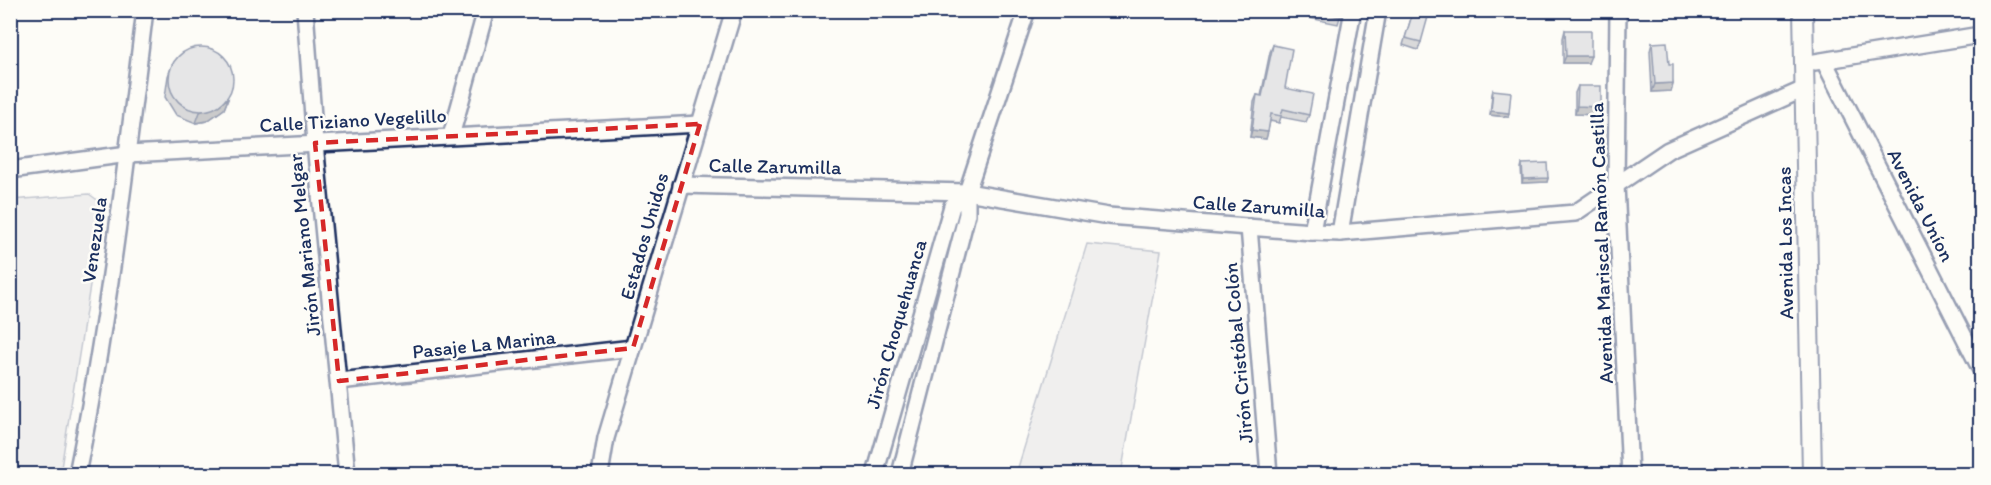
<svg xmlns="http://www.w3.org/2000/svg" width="1991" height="485" font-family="Itim,sans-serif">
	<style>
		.green { fill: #e0e1e3; stroke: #7e88a0; stroke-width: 1.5 }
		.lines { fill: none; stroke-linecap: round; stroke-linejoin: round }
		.minor-casing { stroke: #1b2f5e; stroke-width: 20 }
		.tertiary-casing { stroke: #1b2f5e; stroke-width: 22 }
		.minor { stroke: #fdfcf7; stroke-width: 15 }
		.tertiary { stroke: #fdfcf7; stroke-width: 18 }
		.wall { fill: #adafb5; stroke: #1b2f5e; stroke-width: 1.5 }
		.shaded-wall { fill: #8d8f94; stroke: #1b2f5e; stroke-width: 1.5 }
		.building { fill: #c9ccd3; stroke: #1b2f5e; stroke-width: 1.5 }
		.marked { fill: none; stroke: #d62828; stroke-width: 4.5; stroke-dasharray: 12 8; stroke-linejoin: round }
		.labels { text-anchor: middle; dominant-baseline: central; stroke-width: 5; stroke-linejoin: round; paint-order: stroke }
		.street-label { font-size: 20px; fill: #1b2f5e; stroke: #fdfcf7 }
	</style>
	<rect width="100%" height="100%" fill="#fdfcf7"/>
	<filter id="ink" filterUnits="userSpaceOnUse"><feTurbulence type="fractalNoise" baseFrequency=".0167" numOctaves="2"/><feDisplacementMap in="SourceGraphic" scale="12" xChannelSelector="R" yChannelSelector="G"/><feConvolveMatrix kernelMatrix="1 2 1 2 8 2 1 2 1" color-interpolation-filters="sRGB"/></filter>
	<g filter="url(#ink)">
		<g class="green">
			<path d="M89,194L103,204L60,474H11V200Z"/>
			<path d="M1087,244L1161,251L1121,474H1016Z"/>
		</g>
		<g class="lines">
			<g class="minor-casing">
				<g id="minor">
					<path d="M305,10L315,143L347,474"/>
					<path d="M1618,10L1616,185L1630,474"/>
					<path d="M1824,61L1980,368"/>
					<path d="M1815,62L1980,35"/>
					<path d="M451,136L486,10"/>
					<path d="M10,170L128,154L700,124"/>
					<path d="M681,185L967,192L1108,216L1312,232L1340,233L1575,213L1668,150L1804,89"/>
					<path d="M1249,227L1269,474"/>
					<path d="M1312,232L1353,10"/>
					<path d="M1340,233L1378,10"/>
					<path d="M339,381L633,348"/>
					<path d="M77,474C108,321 126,165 145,10"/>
					<path d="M600,474L606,438L734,10"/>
					<path d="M875,474L952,206L967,192"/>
					<path d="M900,474L967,214V192L1027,10"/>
				</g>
			</g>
			<g class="tertiary-casing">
				<path id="tertiary" d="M1803,10L1812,474"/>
			</g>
			<use href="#minor" class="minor"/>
			<use href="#tertiary" class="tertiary"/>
		</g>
		<g class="wall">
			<path d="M1305,10H1342L1338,24L1304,17Z"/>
			<path d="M1413,12L1421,42L1418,50L1403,45Z"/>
			<path d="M1565,30L1588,63H1563V38Z"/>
			<path d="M1652,43L1669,64L1673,83L1671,91L1652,92L1650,51Z"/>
			<path d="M1273,45L1285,88L1309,115L1306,122L1281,117L1279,123L1270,121L1266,139L1250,137L1254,102L1257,95L1261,96L1270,52Z"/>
			<path d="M172,65L228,99L224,109L207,121L196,123L176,115L165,97L168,76Z"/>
			<path d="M1578,86L1601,107L1598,115L1575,114V93Z"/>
			<path d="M1493,90L1508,117L1490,115L1492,94Z"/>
			<path d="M1522,164L1548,178L1547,182L1522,183L1521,168Z"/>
		</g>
		<g class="shaded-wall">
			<path d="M1566,56H1591L1588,63H1563Z"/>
			<path d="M1673,83L1671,91L1652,92L1655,84Z"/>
			<path d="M228,99L224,109L207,121L196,123L200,112Z"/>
			<path d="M1577,106L1601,107L1598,115L1575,114Z"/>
			<path d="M1491,111L1509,113L1508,117L1490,115Z"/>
			<path d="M1252,130L1268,132L1266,139L1250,137Z"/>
			<path d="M1548,178L1547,182L1522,183L1523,179Z"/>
		</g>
		<g class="building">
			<path d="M1311,10H1342L1341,17Z"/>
			<path d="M1413,12L1428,17L1421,42L1405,38Z"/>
			<path d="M1565,30H1591V56H1566Z"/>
			<path d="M1667,42L1669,64H1673V83L1655,84L1652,43Z"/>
			<path d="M1273,45L1292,49L1285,88L1313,94L1309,115L1283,109L1281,116L1271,114L1268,132L1252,130L1257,95L1262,96Z"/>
			<circle cx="201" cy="79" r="32"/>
			<path d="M1578,86H1601V107L1577,106Z"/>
			<path d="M1493,90L1511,92L1509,113L1491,111Z"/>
			<path d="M1547,163L1548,178L1523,179L1522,164Z"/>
		</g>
	</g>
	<path d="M0 0H1991V485H0ZM700,124L633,348L339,381L315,143Z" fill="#fdfcf7" fill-opacity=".55" fill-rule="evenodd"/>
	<path class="marked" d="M700,124L633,348L339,381L315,143Z"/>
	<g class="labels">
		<g class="street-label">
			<text transform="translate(353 120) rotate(-3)">Calle Tiziano Vegelillo</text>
			<text transform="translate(775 166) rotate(1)">Calle Zarumilla</text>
			<text transform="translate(1921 205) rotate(63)">Avenida Uníon</text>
			<text transform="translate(1259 206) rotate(4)">Calle Zarumilla</text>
			<text transform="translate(644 236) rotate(-74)">Estados Unidos</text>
			<text transform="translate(94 240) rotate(-82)">Venezuela</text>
			<text transform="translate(1601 243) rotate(-92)">Avenida Mariscal Ramón Castilla</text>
			<text transform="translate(1785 243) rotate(-91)">Avenida Los Incas</text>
			<text transform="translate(304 245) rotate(-96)">Jirón Mariano Melgar</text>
			<text transform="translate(896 324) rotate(-74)">Jirón Choquehuanca</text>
			<text transform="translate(484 344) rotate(-6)">Pasaje La Marina</text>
			<text transform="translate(1238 353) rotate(-95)">Jirón Cristóbal Colón</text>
		</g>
	</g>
	<rect width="1991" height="485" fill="none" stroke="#fdfcf7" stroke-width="36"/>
	<rect x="18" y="18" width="1955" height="449" fill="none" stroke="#1b2f5e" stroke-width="2" filter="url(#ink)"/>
</svg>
